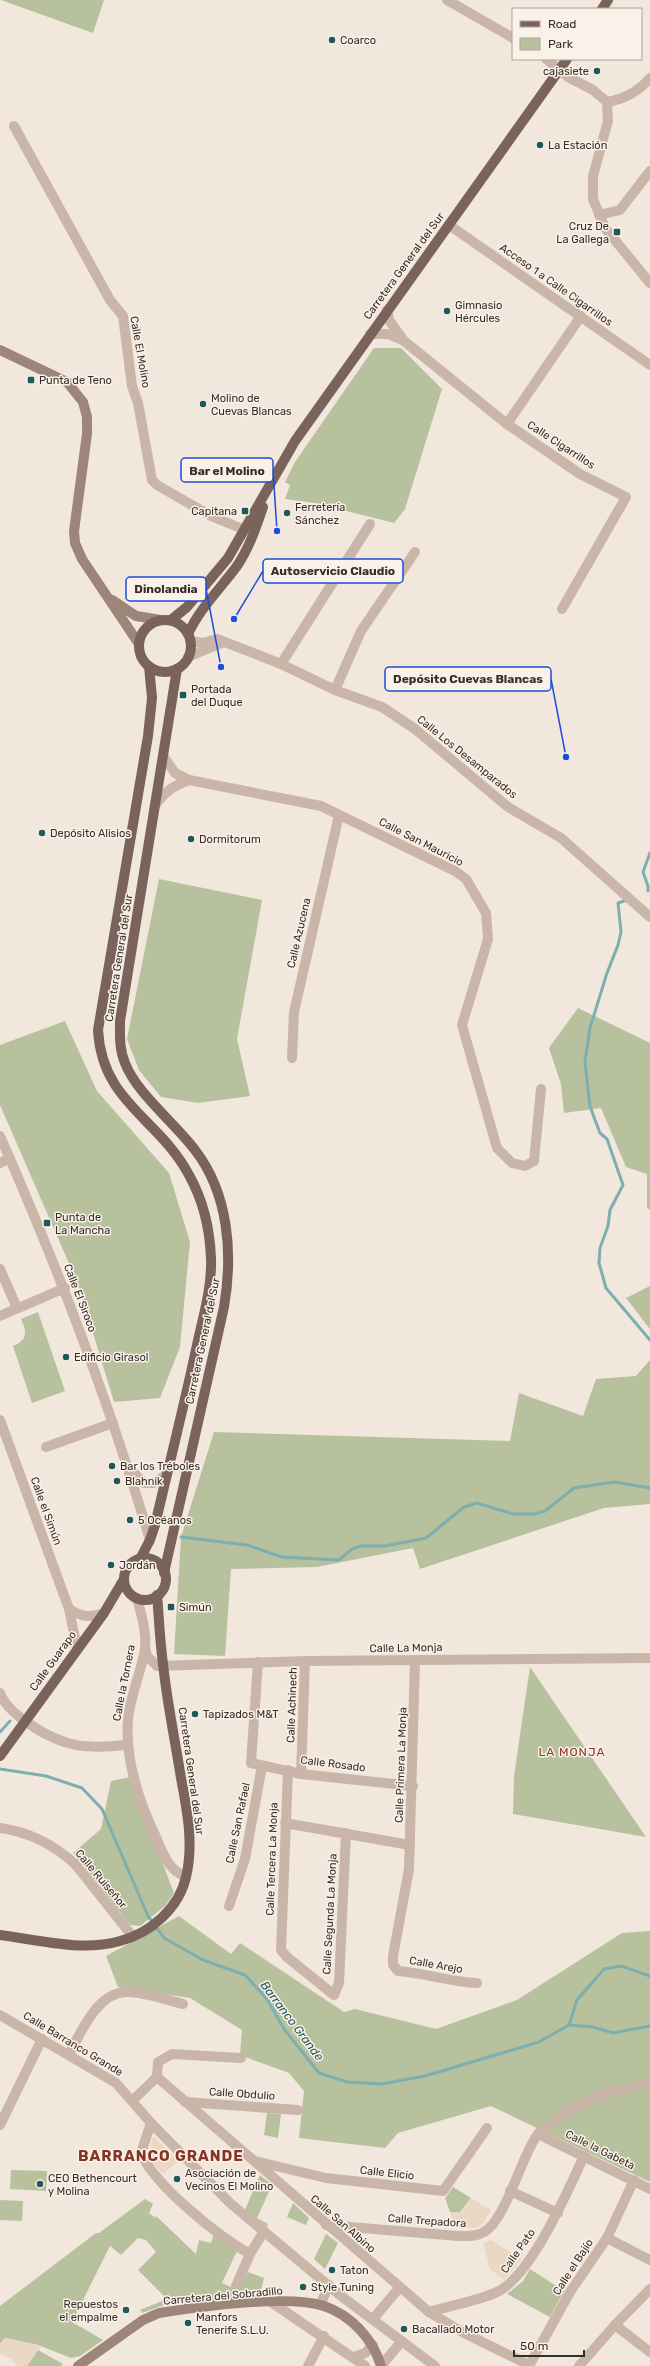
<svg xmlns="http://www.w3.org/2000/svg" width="650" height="2366" font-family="Rubik,sans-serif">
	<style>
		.green { fill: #b7c19d }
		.plaza { fill: #ead7c4 }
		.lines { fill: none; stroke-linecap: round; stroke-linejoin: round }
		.stream { stroke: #7cafae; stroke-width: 3 }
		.street { stroke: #cab6a9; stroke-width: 10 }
		.secondary { stroke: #9e857a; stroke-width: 10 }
		.primary { stroke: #79635a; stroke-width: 10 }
		.poi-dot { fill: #1f5858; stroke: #faf1e9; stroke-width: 1.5 }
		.labels { text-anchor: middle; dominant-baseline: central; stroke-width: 3; stroke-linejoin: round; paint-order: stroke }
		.poi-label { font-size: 11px; fill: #372d29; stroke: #faf1e9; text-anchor: start }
		.street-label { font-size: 11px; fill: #372d29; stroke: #faf1e9 }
		.neighbourhood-label { font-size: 12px; letter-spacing: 1px; fill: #853523; stroke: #faf1e9 }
		.water-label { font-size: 12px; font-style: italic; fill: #1f5858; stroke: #faf1e9 }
		.district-label { font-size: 15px; font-weight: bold; letter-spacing: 1px; fill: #853523; stroke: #faf1e9 }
		.leader { fill: none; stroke: #1d4ed8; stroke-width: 1.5 }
		.callout-dot { fill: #1d4ed8; stroke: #faf1e9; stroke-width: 1.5 }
		.callout { fill: #faf1e9; stroke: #1d4ed8; stroke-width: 1.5 }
		.callout-label { font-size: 12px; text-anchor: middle; font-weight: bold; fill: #372d29 }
	</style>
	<rect width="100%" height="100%" fill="#f2e7dd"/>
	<g class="green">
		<path d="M1,0H104L93,33Z"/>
		<path d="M374,348H401L442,389L405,509L394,523L315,503L285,499L290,485L285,482L295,462Z"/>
		<path d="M159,879L262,900L237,1039L250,1096L198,1103L161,1097L139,1070L127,1039Z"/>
		<path d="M578,1008L650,1043V1210L647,1208V1174L626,1167L601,1108L564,1113L561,1084L549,1048Z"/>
		<path d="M65,1021L97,1091L169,1173L190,1242L180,1347L160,1398L114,1402L78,1284L0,1105V1045Z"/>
		<path d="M650,1286V1329L626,1298Z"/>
		<path d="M38,1312L65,1391L32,1403L13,1346C28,1340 27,1332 21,1319Z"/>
		<path d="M650,1360V1504L604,1508L420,1569L413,1548L317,1567L231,1569L225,1656L174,1654L181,1537L214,1432L510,1441L519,1393L583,1416L596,1379L636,1376Z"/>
		<path d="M530,1667L646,1837L513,1814L514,1776Z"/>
		<path d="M130,1777L174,1893L166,1905L140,1926L130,1925L73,1853L101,1829L111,1781Z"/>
		<path d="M179,1916L231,1954L240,1943L344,2012L355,2009L436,2029L517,2000L622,1933L650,1931V2182L491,2106L398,2133L385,2148L299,2138L304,2091L289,2073L240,2055L242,2030L190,1998L118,1987L106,1956Z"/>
		<path d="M267,2113L281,2114L278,2138L264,2135Z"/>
		<path d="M11,2170L47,2171L46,2191L10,2189Z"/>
		<path d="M260,2175L272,2185L257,2218L268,2224L267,2227L245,2210Z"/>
		<path d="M453,2187L471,2198L460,2212H450L445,2198Z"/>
		<path d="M145,2199L153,2204L149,2213L155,2218L156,2216L196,2254L199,2240L211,2243L214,2233L237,2251L222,2283L238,2290L248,2272L264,2278L259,2297L164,2305L142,2313L140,2310L167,2299L138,2270L156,2252L146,2240L138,2238L121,2255L110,2246L72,2322L103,2340L80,2356L71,2358L38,2345L5,2338L0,2344V2306L96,2233H99Z"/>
		<path d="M0,2200L23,2201L22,2221L0,2220Z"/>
		<path d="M293,2203L309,2218L306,2225L287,2217Z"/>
		<path d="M326,2234L338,2243L325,2269L314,2259Z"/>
		<path d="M530,2269L564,2291L550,2317L507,2294L523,2281Z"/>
		<path d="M38,2350L63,2364L61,2366H27Z"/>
	</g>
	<g class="plaza">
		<path d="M153,2136L178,2161L163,2174L148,2158Z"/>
		<path d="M471,2198L491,2210L483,2224L475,2228H455L450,2212H460Z"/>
		<path d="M491,2240L522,2259L504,2280L490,2269L483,2243Z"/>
		<path d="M5,2338L38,2345L41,2346L27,2366H18L11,2359L0,2353V2344Z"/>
	</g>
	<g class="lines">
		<g class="stream">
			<path d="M648,891V886L643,872L650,853"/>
			<path d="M627,900L618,903L621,932L618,945L607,973L590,1028L585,1062L590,1106L595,1120L600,1133L607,1139L623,1185L610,1210L608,1226L600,1248L599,1263L606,1288L650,1340"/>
			<path d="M181,1537L247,1545L282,1557L339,1560L352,1549L361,1546H385L426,1538L464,1507L477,1503L513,1514H535L545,1511L574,1488L614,1482L650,1488"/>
			<path d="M0,1732L10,1721"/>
			<path d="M0,1769L46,1776L82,1788L102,1809L148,1916L164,1938L203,1960L245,1975L267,1999L284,2029L319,2073L347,2082L382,2084L425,2076L539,2042L569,2025L577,2000L604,1969L621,1966L650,1976"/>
			<path d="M569,2025L593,2027L613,2033L650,2026"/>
		</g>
		<g class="street">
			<path d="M447,0L513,38"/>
			<path d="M546,59L568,77L593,90L607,102L608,121L593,176V199L605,228L650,283"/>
			<path d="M607,102C625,99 638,92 650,78"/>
			<path d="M14,126L110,300L123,316L132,386L138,403L152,480L157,485L211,516L245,530"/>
			<path d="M599,215L620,210L650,171"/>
			<path d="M449,225L650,365"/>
			<path d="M387,310L389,320L404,341L507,424L580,474L626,497L562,609"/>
			<path d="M370,334H388L402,340"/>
			<path d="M507,424L581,316"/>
			<path d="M190,641L203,643L217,639L281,664L335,690L382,707L415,729L508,807L561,838L650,917"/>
			<path d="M188,657L224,642"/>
			<path d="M281,664L370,524"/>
			<path d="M335,690L361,631L415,552"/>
			<path d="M164,757L175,773L189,780L321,806L455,871L466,879L486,913L488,939L462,1025L497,1148L512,1163L525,1166L534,1161L541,1089"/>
			<path d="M155,806C164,792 173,786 189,780"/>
			<path d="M292,1058L294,1012L339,815"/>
			<path d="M0,1136C58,1268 109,1402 150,1540"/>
			<path d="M0,1163L10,1158"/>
			<path d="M0,1269L17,1308"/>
			<path d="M0,1316L65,1288"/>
			<path d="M0,1420L69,1609L77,1648"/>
			<path d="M46,1447L113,1423"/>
			<path d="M130,1469L144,1483H154L167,1474"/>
			<path d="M137,1598C141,1614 147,1632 145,1649C141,1673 130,1696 128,1720C125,1760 138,1799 155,1835C163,1853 167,1869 186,1877"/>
			<path d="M69,1609C82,1617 89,1618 104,1613"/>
			<path d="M145,1648L147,1656L157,1666L305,1661L650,1658"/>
			<path d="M415,1661L409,1869L393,1956V1965L398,1971C425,1973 450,1982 477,1983"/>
			<path d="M258,1662L251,1763L301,1774L413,1786"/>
			<path d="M0,1693C8,1715 47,1737 68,1743C87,1749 108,1746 127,1745"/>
			<path d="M288,1770L281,1950L287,1957L334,1995L339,1983L346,1833"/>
			<path d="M301,1774L305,1661"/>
			<path d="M285,1823L410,1845"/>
			<path d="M0,1828C29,1832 53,1844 75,1864L133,1937"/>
			<path d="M229,1906L245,1859L262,1766"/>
			<path d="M0,2015L116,2083L151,2123L230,2203L341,2296L435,2366"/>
			<path d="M69,2054C81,2033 96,1994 125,1992C143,1991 166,2000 183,2004"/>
			<path d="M157,2077L429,2312L462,2332L529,2365"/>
			<path d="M133,2100L157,2077L158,2062L172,2054L241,2058"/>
			<path d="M185,2102L298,2110"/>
			<path d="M151,2123L141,2153C155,2186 218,2236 250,2254"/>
			<path d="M0,2125L42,2039"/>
			<path d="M538,2134L650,2189"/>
			<path d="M255,2161L326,2178L443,2191L487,2128"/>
			<path d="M510,2191L558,2213"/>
			<path d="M326,2225L458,2236C467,2236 476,2237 484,2232C506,2220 521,2156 538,2134C541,2130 548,2126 552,2123C581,2099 614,2089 650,2084"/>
			<path d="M607,2238L650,2260"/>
			<path d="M236,2286L250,2254L264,2231"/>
			<path d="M271,2302L365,2366"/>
			<path d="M320,2305L329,2285"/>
			<path d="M429,2312C449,2306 482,2300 499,2291C532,2273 568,2191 584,2156"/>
			<path d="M373,2319L399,2288"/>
			<path d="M615,2325L650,2352"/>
			<path d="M354,2357L365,2353L373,2345"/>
			<path d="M308,2366L324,2336"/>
			<path d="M381,2366L402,2341"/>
			<path d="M529,2366L570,2292L607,2238L634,2180"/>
			<path d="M579,2366L615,2325L650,2289"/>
		</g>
		<g class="secondary">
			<path d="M0,350L67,382L83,402L87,417V434L74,531L75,543L82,559L139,644"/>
			<path d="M112,600L136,616L161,620"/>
			<path d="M78,2366L143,2320L159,2313C198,2307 287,2294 324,2306C351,2315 373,2339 381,2366"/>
		</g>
		<g class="primary">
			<path d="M602,9L608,0"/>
			<path d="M171,620L187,607L228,558L295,441L567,59"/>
			<circle cx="165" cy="646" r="26"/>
			<path d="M188,634C200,608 220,589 237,566C249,548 256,528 263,507"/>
			<circle cx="145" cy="1579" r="21"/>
			<path d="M140,1559L150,1540L155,1525C169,1465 184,1406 197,1345C203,1317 212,1288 211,1259C210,1230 203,1200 189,1175C159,1118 102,1103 98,1030L148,736L152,698L149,666"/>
			<path d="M164,1573L224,1307C233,1254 229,1194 195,1150C174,1122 137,1094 125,1063C119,1049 120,1035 120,1021L177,669"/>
			<path d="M0,1756L104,1613L124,1579"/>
			<path d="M0,1935C39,1940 82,1952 120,1941C151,1933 179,1908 186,1877C194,1844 187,1810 181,1778C175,1740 167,1702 163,1664C160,1642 159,1618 157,1595"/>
		</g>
	</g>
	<g class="poi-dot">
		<circle cx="332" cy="40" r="4"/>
		<circle cx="597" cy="71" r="4"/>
		<circle cx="540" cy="145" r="4"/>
		<rect x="613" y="228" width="8" height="8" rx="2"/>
		<circle cx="447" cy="311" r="4"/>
		<rect x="27" y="376" width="8" height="8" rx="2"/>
		<circle cx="203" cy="404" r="4"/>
		<rect x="241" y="507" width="8" height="8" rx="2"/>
		<circle cx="287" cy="513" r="4"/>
		<rect x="179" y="691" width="8" height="8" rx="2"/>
		<circle cx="42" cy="833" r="4"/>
		<circle cx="191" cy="839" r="4"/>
		<rect x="43" y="1219" width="8" height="8" rx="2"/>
		<circle cx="66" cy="1357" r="4"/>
		<circle cx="112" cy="1466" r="4"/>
		<circle cx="117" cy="1481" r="4"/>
		<circle cx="130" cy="1520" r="4"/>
		<circle cx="111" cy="1565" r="4"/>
		<rect x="167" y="1603" width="8" height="8" rx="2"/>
		<circle cx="195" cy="1714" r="4"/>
		<circle cx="177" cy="2179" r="4"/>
		<circle cx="40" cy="2184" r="4"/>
		<circle cx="332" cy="2270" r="4"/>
		<circle cx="303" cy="2287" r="4"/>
		<circle cx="126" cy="2310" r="4"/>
		<circle cx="188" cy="2323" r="4"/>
		<circle cx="404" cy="2329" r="4"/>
	</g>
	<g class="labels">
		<g class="poi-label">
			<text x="340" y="40">Coarco</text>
			<text x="589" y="71" text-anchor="end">cajasiete</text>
			<text x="548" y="145">La Estación</text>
			<text x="609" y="226" text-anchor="end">Cruz De<tspan x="609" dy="13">La Gallega</tspan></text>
			<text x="455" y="305">Gimnasio<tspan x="455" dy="13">Hércules</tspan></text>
			<text x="39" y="380">Punta de Teno</text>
			<text x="211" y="398">Molino de<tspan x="211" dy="13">Cuevas Blancas</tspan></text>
			<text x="295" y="507">Ferretería<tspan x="295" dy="13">Sánchez</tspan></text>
			<text x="237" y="511" text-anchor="end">Capitana</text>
			<text x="191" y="689">Portada<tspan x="191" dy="13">del Duque</tspan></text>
			<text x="50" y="833">Depósito Alisios</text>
			<text x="199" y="839">Dormitorum</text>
			<text x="55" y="1217">Punta de<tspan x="55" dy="13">La Mancha</tspan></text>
			<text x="74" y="1357">Edificio Girasol</text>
			<text x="120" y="1466">Bar los Tréboles</text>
			<text x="125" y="1481">Blahnik</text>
			<text x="138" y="1520">5 Océanos</text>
			<text x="119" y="1565">Jordán</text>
			<text x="179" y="1607">Simún</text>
			<text x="203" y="1714">Tapizados M&amp;T</text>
			<text x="185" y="2173">Asociación de<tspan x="185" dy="13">Vecinos El Molino</tspan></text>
			<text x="48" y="2178">CEO Bethencourt<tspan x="48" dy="13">y Molina</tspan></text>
			<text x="340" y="2270">Taton</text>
			<text x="311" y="2287">Style Tuning</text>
			<text x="118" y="2304" text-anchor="end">Repuestos<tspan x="118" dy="13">el empalme</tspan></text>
			<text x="196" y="2317">Manfors<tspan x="196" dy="13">Tenerife S.L.U.</tspan></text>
			<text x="412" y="2329">Bacallado Motor</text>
		</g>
		<g class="street-label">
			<text transform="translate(404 266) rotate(-54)">Carretera General del Sur</text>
			<text transform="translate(556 285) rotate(35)">Acceso 1 a Calle Cigarrillos</text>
			<text transform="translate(140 352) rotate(80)">Calle El Molino</text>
			<text transform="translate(561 445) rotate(33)">Calle Cigarrillos</text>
			<text transform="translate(467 757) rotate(39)">Calle Los Desamparados</text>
			<text transform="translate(421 842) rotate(27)">Calle San Mauricio</text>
			<text transform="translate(299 933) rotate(-77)">Calle Azucena</text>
			<text transform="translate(119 958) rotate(-81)">Carretera General del Sur</text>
			<text transform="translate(80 1298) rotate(69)">Calle El Siroco</text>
			<text transform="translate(203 1341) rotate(-78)">Carretera General del Sur</text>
			<text transform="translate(46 1511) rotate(70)">Calle el Simún</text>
			<text transform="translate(406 1648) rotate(-1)">Calle La Monja</text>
			<text transform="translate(53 1661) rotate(-54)">Calle Guarapo</text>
			<text transform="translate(124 1683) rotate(-79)">Calle la Tornera</text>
			<text transform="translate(292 1705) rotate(-88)">Calle Achinech</text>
			<text transform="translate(333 1764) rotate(7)">Calle Rosado</text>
			<text transform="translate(401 1765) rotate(-88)">Calle Primera La Monja</text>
			<text transform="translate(191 1771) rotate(82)">Carretera General del Sur</text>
			<text transform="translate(238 1823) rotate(-78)">Calle San Rafael</text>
			<text transform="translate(272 1859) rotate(-88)">Calle Tercera La Monja</text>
			<text transform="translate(101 1879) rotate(50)">Calle Ruiseñor</text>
			<text transform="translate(330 1914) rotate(-87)">Calle Segunda La Monja</text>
			<text transform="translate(436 1965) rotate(10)">Calle Arejo</text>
			<text transform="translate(73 2044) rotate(31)">Calle Barranco Grande</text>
			<text transform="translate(242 2094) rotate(4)">Calle Obdulio</text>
			<text transform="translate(600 2150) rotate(26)">Calle la Gabeta</text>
			<text transform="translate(387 2173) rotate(6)">Calle Elicio</text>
			<text transform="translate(427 2221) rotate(4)">Calle Trepadora</text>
			<text transform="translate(343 2224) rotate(41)">Calle San Albino</text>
			<text transform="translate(518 2251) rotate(-55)">Calle Pato</text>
			<text transform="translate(573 2267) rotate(-57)">Calle el Bajío</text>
			<text transform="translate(223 2296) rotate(-5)">Carretera del Sobradillo</text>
		</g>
		<g class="neighbourhood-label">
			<text x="572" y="1752">LA MONJA</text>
		</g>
		<g class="water-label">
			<text transform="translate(292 2021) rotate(53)">Barranco Grande</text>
		</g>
		<g class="district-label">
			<text x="161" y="2156">BARRANCO GRANDE</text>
		</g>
	</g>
	<path class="leader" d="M277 531L273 470M234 619L263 571M221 667L206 589M566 757L551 679"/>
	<g class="callout-dot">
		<circle cx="277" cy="531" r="4"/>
		<circle cx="234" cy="619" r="4"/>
		<circle cx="221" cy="667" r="4"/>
		<circle cx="566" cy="757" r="4"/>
	</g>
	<g class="callout">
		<rect x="181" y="458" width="92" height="24" rx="4"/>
		<rect x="263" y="559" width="140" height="24" rx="4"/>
		<rect x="126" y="577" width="80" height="24" rx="4"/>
		<rect x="385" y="667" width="166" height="24" rx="4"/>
	</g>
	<g class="callout-label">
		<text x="227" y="475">Bar el Molino</text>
		<text x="333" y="575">Autoservicio Claudio</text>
		<text x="166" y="593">Dinolandia</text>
		<text x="468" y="683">Depósito Cuevas Blancas</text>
	</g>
	<rect x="512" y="8" width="130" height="52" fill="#faf1e9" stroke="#aca39c"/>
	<rect x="520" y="21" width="20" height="6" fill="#79635a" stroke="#aca39c"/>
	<text x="548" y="28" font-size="12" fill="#372d29">Road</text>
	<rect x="520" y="38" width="20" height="12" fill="#b7c19d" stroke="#aca39c"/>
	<text x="548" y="48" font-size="12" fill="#372d29">Park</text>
	<path d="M514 2350v6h70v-6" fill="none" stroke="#372d29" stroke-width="2"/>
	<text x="520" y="2350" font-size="12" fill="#372d29" stroke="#faf1e9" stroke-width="3" paint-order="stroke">50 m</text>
</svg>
